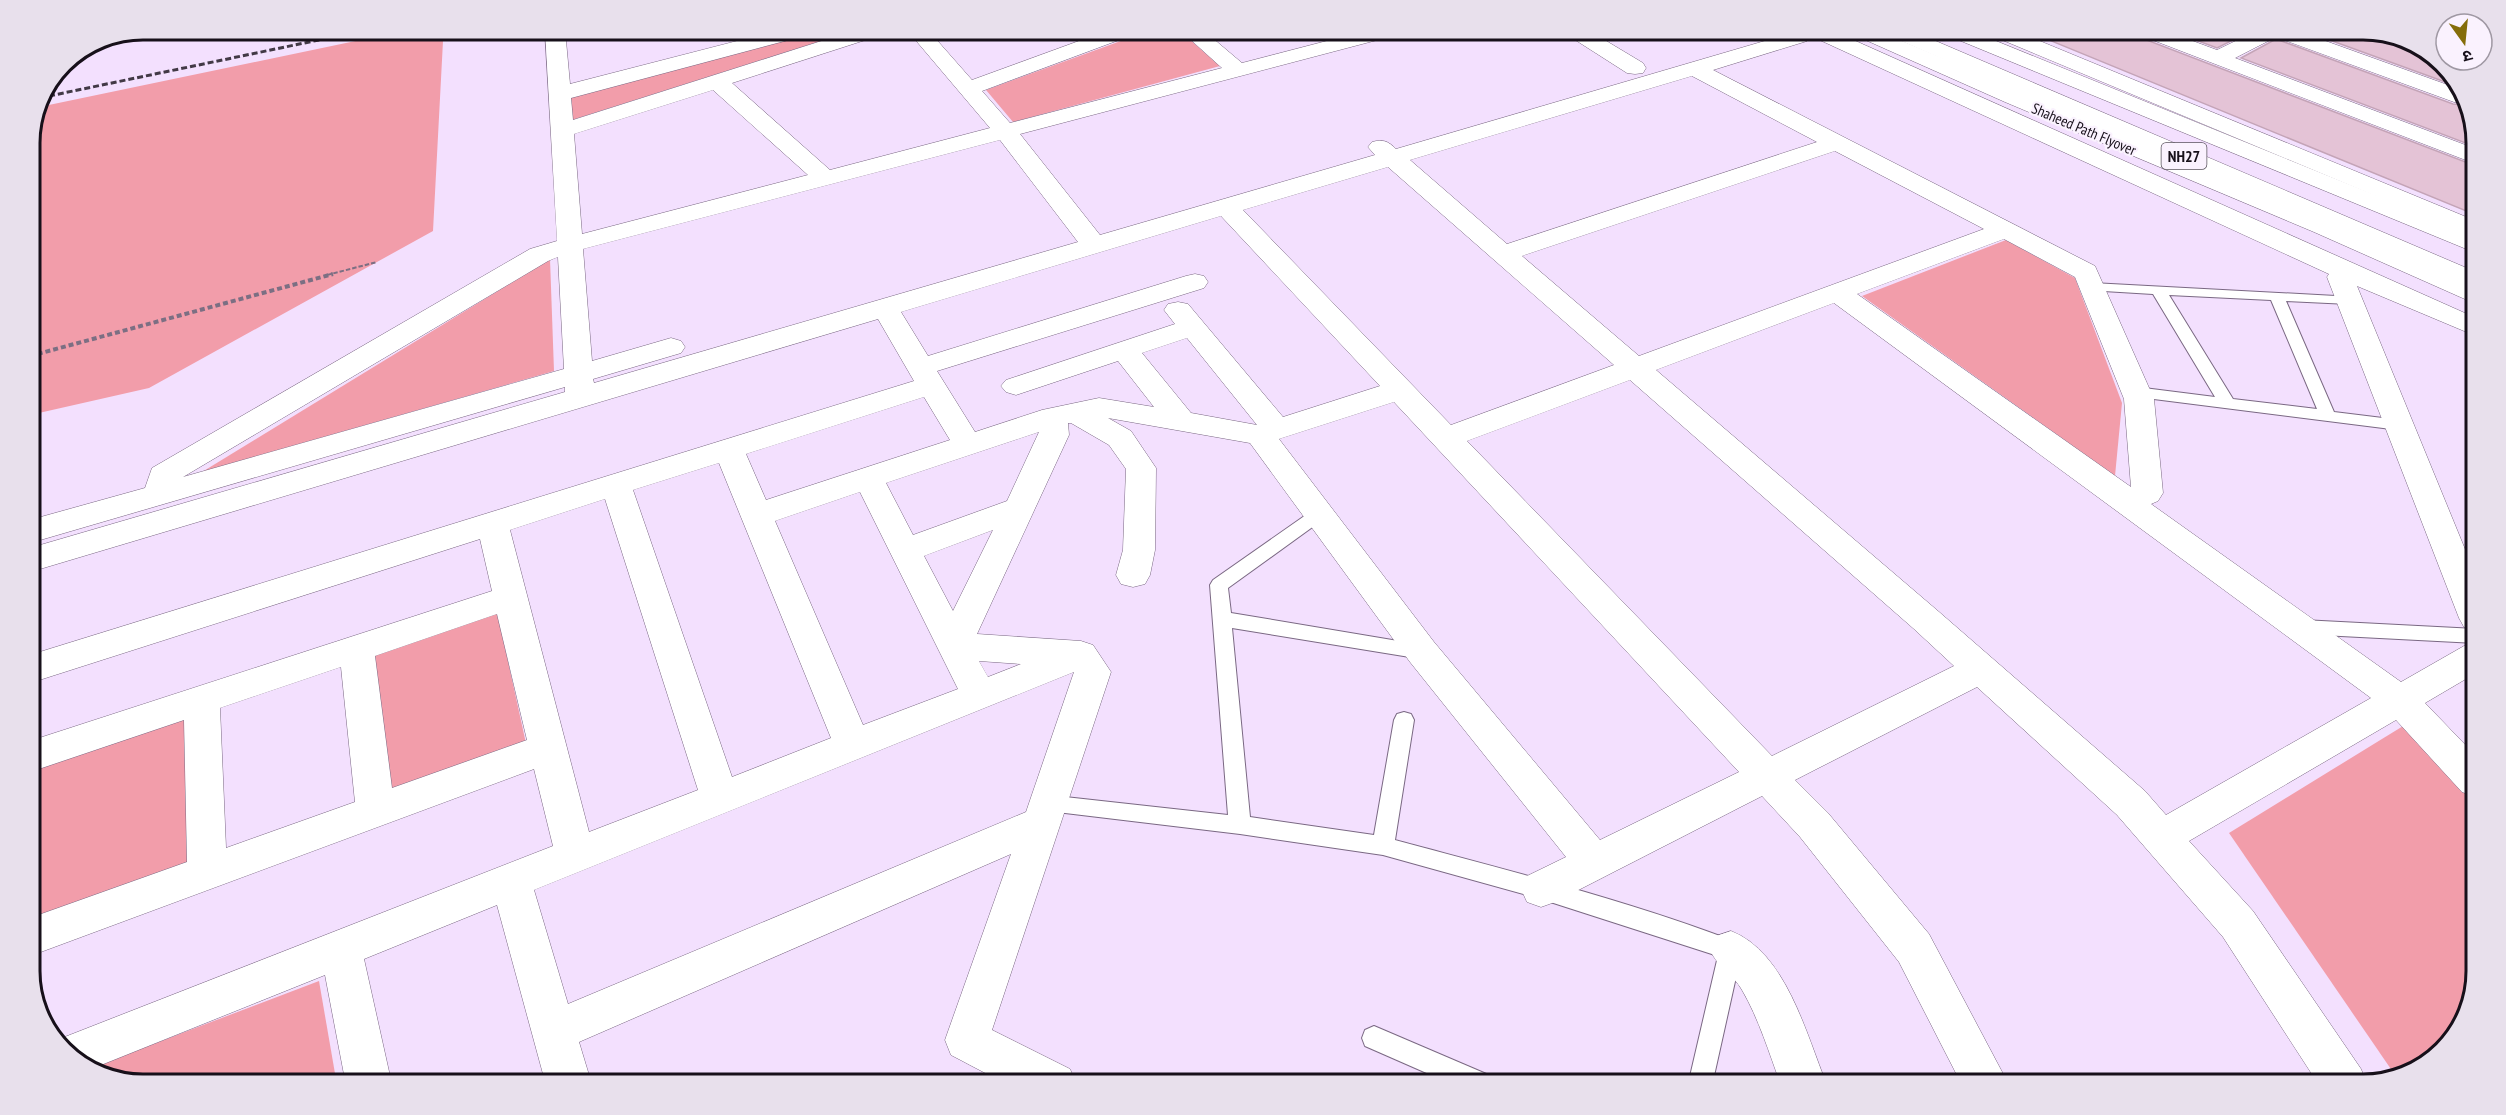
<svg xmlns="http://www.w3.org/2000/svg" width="2506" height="1115" font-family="'PT Sans Narrow','Noto Sans Devanagari',sans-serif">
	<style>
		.green { fill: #f29daa }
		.building { fill: #e4c3d6; stroke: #c4a4b7; stroke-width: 1.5 }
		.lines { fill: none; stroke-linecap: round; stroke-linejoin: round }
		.service-casing { stroke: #7a6883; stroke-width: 2 }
		.minor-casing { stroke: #7a6883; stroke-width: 1 }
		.tertiary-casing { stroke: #7a6883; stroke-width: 1 }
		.trunk-casing { stroke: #7a6883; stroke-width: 1 }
		.path-far1 { stroke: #7c6f83; stroke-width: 2; stroke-dasharray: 4.5 2; stroke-linecap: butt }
		.path { stroke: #7c6f83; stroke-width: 4; stroke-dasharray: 5 3; stroke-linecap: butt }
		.service { fill: #fff; fill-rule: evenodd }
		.minor { fill: #fff; fill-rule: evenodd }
		.tertiary { fill: #fff; fill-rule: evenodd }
		.trunk { fill: #fff; fill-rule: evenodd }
		.rail { stroke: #423946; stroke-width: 3; stroke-dasharray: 6 3; stroke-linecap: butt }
		.labels { text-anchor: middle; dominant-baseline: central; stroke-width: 4.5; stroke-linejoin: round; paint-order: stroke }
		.far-street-label { font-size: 15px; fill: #17101a; stroke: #faf2fe }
		.shield { fill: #faf2fe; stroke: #5b545e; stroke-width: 1.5 }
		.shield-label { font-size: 16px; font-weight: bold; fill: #17101a }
		.rim { fill: none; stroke: #17101a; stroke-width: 3 }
	</style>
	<rect width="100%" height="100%" fill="#f3e0fe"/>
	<g class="green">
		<path d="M408,30H494L443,41L433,231L149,388L30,415V137L44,106Z"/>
		<path d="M822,30H856L572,120L568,97Z"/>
		<path d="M1151,30H1179L1220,66L1013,122L986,90Z"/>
		<path d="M2006,240L2075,278L2122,403L2115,476L1862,296Z"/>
		<path d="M550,259L554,371L202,472Z"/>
		<path d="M497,611L527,748L385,801L368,654Z"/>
		<path d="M187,715L188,872L30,930V767Z"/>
		<path d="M2408,723L2476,798V971L2467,1015L2426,1066L2395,1075L2229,833Z"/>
		<path d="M319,981L337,1085H144L100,1076L90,1068Z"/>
	</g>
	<g class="building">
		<path d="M2132,30L2136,36L2476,166V215L2027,31Z"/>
		<path d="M2169,30H2253L2217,48Z"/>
		<path d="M2302,30H2362L2406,39L2457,80L2459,87Z"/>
		<path d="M2276,39L2453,104L2465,105L2476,137V147L2241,58Z"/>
	</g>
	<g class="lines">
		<g class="service-casing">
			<g id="service">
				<path d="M2092,283L2354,297L2356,300L2354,303L2349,304L2286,301L2334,412L2399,420L2405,421L2407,425L2405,429L2399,430L2130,396L2128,392L2130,388L2136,387L2215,397L2153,294L2087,290L2085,287ZM2169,295L2271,300L2317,409L2233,399Z"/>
				<path d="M1319,508L1325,510L1328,514L1325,518L1228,588L1231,613L1422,645L1429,647L1432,652L1429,657L1422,659L1232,628L1250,817L1374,835L1394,720L1397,714L1404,712L1411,714L1414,720L1395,840C1510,871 1627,900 1739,943L1742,950L1712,1085H1688L1718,956L1541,899L1383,855L1240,834L1040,810L1036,804L1040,798L1047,795L1228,815L1210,585L1213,580L1313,510Z"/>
				<path d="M2302,620L2476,629V643L2302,634L2295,632L2293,627L2295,622Z"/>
				<path d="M1374,1026L1491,1076L1494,1085H1454L1365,1046L1362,1038L1365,1030Z"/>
			</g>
		</g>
		<g class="minor-casing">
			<g id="minor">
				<path d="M545,30H565L570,84L780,30H814L811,34L571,98L573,120L856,30H887L884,34L732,83L830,170L990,128L907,30H928L972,80L1109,30H1138L1135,34L982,91L1010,123L1222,68L1180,30H1203L1242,63L1369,30H1403L1400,34L1020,134L1100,235L1375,155L1368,147L1372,142C1383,139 1388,141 1396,149L1792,33L1794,30H1831L2476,318V336L2357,286L2476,576V631L2464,627L2459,618L2327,277L2329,274L1811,36L1807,41L1713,70L2095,266L2154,399L2163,493L2158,501L2151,504L2401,682L2464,646L2476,642V673L2425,703L2476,756V797L2462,792L2396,720L2189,841L2253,911L2361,1069L2367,1084L2319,1085L2223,937L2117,815L1977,687L1795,780L1828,813L1929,934L2009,1085H1962L1899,962L1800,837L1762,796L1555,902L1541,907L1527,902L1521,889L1527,876L1566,857L1410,662L1250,443L1108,418L1131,431L1156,468L1155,550L1150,575L1145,584L1133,587L1121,584L1116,575L1123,550L1126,469L1109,445L1071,423H1068L1069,435L977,634L1081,641L1093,645L1111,672L992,1030L1070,1069L1077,1085H1008L951,1055L945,1040L1011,854L579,1042L592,1085H546L497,905L364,959L392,1085H346L325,975L91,1069L56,1042L57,1040L553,846L534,769L30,956V918L187,862L184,720L30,772V741L492,591L480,539L30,683V655L914,381L878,319L30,572V548L565,392V387L30,543V520L145,488L152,468L530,249L557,241ZM1692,76L1817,142L1507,244L1410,160ZM713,90L808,175L582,234L574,134ZM1000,140L1078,242L594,383L593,379L681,353L685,347L681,341L671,338L592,361L583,249ZM1835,151L1984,229L1639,356L1522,256ZM1388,167L1614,365L1451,425L1243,210ZM1221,216L1380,386L1283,417L1188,304L1178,302L1168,304L1164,310L1175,324L1006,380L1001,386L1006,392L1016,395L1118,361L1154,407L1099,398L1042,410L975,432L937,371L1204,288L1208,282L1204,276L1195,274L1186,276L928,356L901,312ZM2004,239L2075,277L2124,399L2131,487L1857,294ZM558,257L564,369L183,477L548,261ZM1834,303L2371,698L2166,815L2145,791L1938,611L1656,370ZM1187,338L1257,425L1191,413L1142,353ZM1630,380L1914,629L1954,666L1772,756L1467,441ZM924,397L950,440L766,500L746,454ZM1394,402L1739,772L1600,840L1434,642L1279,439ZM1039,432L1007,501L913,535L886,483ZM719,463L831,738L732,777L633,490ZM860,492L958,689L863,725L775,521ZM605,499L698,790L589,832L510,530ZM993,530L953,611L924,556ZM497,614L527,740L392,788L375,656ZM979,661L1021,664L988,677ZM341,667L355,802L226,848L220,708ZM1074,672L1026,812L568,1004L534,890Z"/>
				<path d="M1563,30H1588L1643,63L1646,68L1643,73L1635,74L1627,73L1566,34Z"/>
				<path d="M1985,30H2013L2476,221V238L1988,34Z"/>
				<path d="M2134,30H2163L2217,50L2258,30H2295L2459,89L2464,103L2454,102L2276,37L2235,58L2476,149V164L2137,34Z"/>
				<path d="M1731,931C1786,952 1806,1034 1827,1085H1781C1769,1053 1759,1019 1742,990C1733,974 1719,969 1710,950L1716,936Z"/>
			</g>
		</g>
		<g class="tertiary-casing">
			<g id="tertiary">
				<path d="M1849,30H1876L2409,255L2476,286V304L2314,232L2005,102L1852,34Z"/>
				<path d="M1941,30H1969L2476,236V253L1944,34Z"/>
			</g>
		</g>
		<g class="trunk-casing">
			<path id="trunk" d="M1882,30H1910L2476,272V290L1885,34Z"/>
		</g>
		<path class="path-far1" d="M327,275L377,262"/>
		<path class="path" d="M30,356L333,274"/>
		<use href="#service" class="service"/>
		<use href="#minor" class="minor"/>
		<use href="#tertiary" class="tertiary"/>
		<use href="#trunk" class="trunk"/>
		<path class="rail" d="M49,96L367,30"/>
	</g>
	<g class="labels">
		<g class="far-street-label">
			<text transform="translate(2084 129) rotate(23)">Shaheed Path Flyover</text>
		</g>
		<rect class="shield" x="2161.5" y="143" width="45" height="26" rx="4.5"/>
		<g class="shield-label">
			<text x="2184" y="156">NH27</text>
		</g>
	</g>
	<path d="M0 0H2506V1115H0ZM143 40H2363A103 103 0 0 1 2466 143V971A103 103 0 0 1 2363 1074H143A103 103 0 0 1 40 971V143A103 103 0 0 1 143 40Z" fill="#e8e0ec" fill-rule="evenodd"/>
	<path class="rim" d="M143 40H2363A103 103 0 0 1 2466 143V971A103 103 0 0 1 2363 1074H143A103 103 0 0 1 40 971V143A103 103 0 0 1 143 40Z"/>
	<g transform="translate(2464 42) rotate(165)"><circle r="28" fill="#faf2fe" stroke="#9f98a3" stroke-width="1.5"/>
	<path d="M0-4.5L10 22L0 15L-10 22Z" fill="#856d0a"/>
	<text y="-9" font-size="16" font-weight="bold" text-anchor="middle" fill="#17101a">उ</text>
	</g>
</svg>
